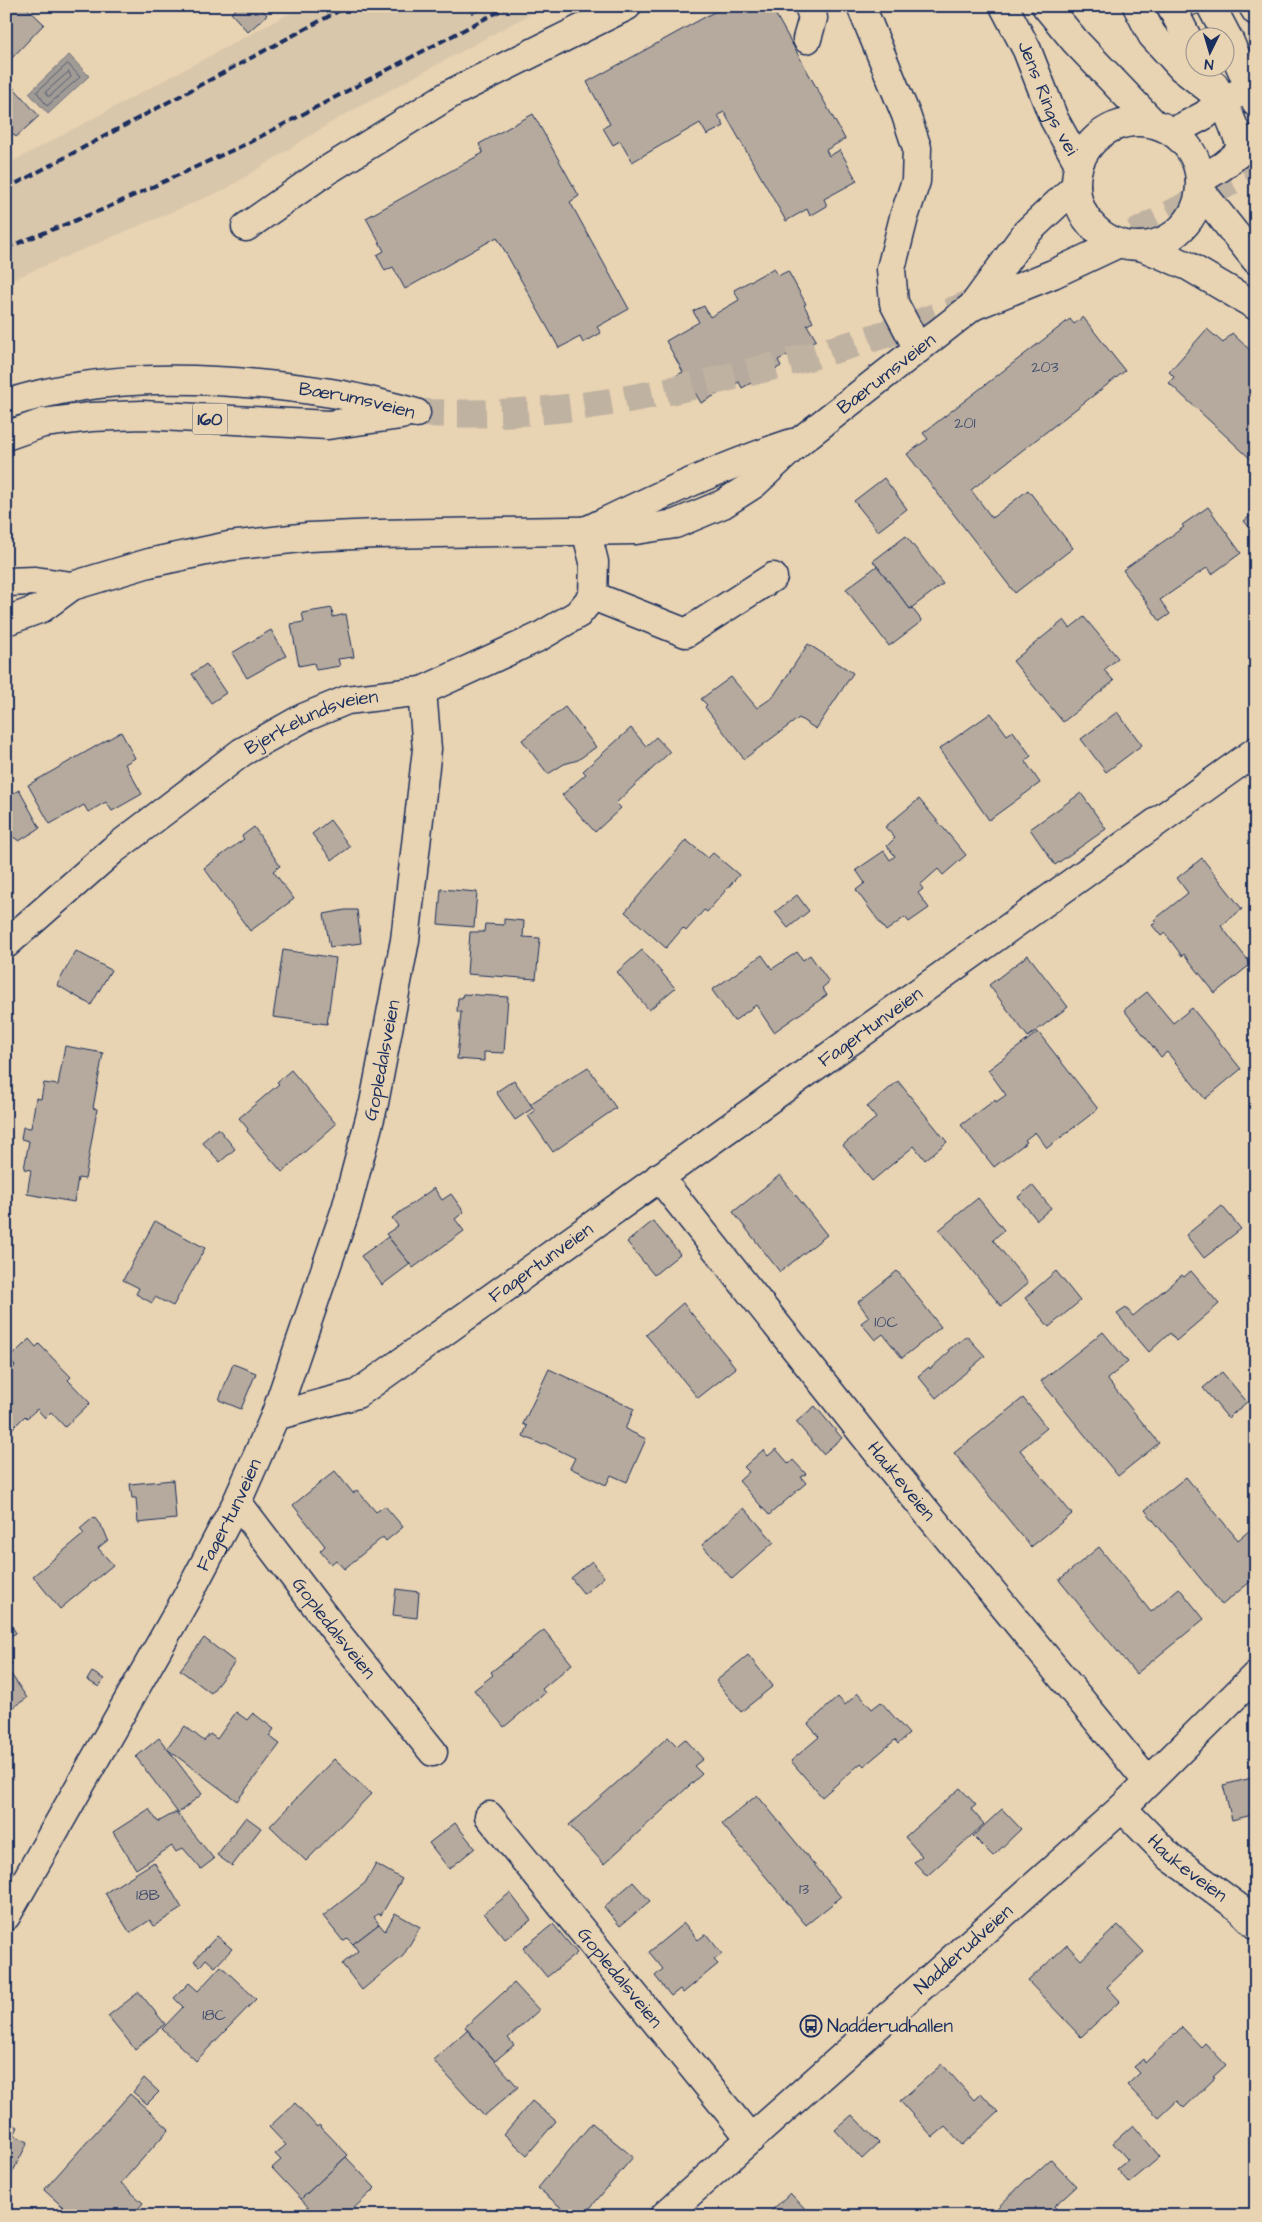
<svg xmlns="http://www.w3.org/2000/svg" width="1262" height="2222" font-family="'Architects Daughter',sans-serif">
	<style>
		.built { fill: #d9c7ac }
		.water { fill: #a19b95; stroke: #6b707f }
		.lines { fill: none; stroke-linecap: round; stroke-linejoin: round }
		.shore { stroke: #515a74; stroke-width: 1 }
		.building { fill: #b5aa9d; stroke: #1b2f5e }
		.major-tunnel { stroke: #bfb2a1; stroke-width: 28; stroke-dasharray: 28 14; stroke-linecap: butt }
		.minor-casing { stroke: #1b2f5e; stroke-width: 31 }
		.major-casing { stroke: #1b2f5e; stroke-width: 31 }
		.minor { stroke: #e8d3b2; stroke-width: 28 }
		.major { stroke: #e8d3b2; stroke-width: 28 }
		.rail { stroke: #1b2f5e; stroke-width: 4; stroke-dasharray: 8 4; stroke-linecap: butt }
		.labels { text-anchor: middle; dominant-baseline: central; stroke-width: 4; stroke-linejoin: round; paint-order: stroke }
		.number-label { font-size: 16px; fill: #424e6e }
		.shield { fill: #e8d3b2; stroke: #586077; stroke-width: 1 }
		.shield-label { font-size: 18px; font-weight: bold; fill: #1b2f5e }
		.street-label { font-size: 19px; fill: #1b2f5e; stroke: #e8d3b2 }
		.poi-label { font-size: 19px; fill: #1b2f5e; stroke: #e8d3b2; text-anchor: start }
	</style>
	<rect width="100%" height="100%" fill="#e8d3b2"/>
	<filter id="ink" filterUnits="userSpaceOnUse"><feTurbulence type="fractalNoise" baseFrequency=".02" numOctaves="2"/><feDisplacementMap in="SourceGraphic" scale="10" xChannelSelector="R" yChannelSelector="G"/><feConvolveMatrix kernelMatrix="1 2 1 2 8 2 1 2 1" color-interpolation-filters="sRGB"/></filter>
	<g filter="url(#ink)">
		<path class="built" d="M303,6H545L335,120L226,189L6,282V165Z"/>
		<path class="water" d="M69,55L89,76L48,114L29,93Z"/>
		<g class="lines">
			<g class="shore">
				<path d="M68,64L80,77L47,106L37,92Z"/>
				<path d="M69,72L71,77L50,96H47L46,92Z"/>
			</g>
		</g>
		<g class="building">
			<path d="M6,6H25L44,24L11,59L6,55Z"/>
			<path d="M239,6H259L267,15L248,32L231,13Z"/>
			<path d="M468,6H487L472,14Z"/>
			<path d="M725,6H771L845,139L826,150L829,156L840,150L857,181L824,199L827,206L810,216L807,209L786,221L724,112L718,115L724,126L707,135L700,123L632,162L620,141L613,145L603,128L610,124L587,82Z"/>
			<path d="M1179,6H1200L1203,11L1186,20Z"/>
			<path d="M14,88L39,116L16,137L6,127V95Z"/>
			<path d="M533,114L579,196L570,202L629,309L597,327L601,333L583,343L580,337L559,348L497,237L405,289L393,267L385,271L377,255L384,251L366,218L483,153L479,144Z"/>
			<path d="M774,268L778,276L788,271L806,304L804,305L813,322L807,325L816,340L778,360L781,366L769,373L742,388L739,382L701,403L693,389L686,392L677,375L683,372L666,341L699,322L693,311L704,306L710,317L739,300L734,290Z"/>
			<path d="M1083,317L1125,371L971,490L992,518L1028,490L1073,548L1015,593L907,454L928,439L923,433L1070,319L1074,324Z"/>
			<path d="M1207,329L1223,343L1232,333L1256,356V464L1169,383L1174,377L1169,372Z"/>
			<path d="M884,478L907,509L878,531L854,501Z"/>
			<path d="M1208,507L1241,553L1212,574L1208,567L1160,600L1170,614L1160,621L1123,570L1184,527L1182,525Z"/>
			<path d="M1256,511V533L1255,534L1244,521Z"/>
			<path d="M906,536L943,584L910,609L873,561Z"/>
			<path d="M877,566L910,609L912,608L922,621L889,646L846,589Z"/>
			<path d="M332,608L333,617L346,614L354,657L338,659L340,666L316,670L314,663L299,666L291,624L304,622L302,613Z"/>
			<path d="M1084,617L1118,658L1104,670L1114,681L1063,722L1013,661L1064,620L1070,628Z"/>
			<path d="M271,630L286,656L247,678L232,653Z"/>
			<path d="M808,644L853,673L816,729L799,718L744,759L705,707L707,705L701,699L731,677L757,708L773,697Z"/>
			<path d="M206,664L226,693L211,703L192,674Z"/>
			<path d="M565,707L596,747L578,760L564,764L548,774L522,740Z"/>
			<path d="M1117,712L1142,745L1106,772L1081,739Z"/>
			<path d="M991,713L1007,735L1013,731L1031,756L1025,761L1040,783L989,820L939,749Z"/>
			<path d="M631,728L646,746L656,737L670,752L616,803L621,808L595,832L562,795L586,774L583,771Z"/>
			<path d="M121,732L135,758L125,764L142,794L112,811L106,802L88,812L84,805L50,824L28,785Z"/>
			<path d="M19,790L40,828L19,841L6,832V797Z"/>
			<path d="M1081,793L1106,829L1055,865L1030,829Z"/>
			<path d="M919,799L966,855L943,875L938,869L920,885L923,889L918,893L929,908L909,922L905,917L886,931L856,890L865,883L856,870L884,851L890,860L895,856L887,846L895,838L885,827Z"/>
			<path d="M330,820L350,847L332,860L312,834Z"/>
			<path d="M254,827L280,866L273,871L294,899L250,931L204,868L244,839L242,836Z"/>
			<path d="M686,840L708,858L713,853L739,875L707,912L704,910L686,931L683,928L666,948L625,912Z"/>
			<path d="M1202,858L1242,909L1221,926L1251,964L1215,993L1184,954L1182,956L1165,933L1161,936L1152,925L1156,923L1154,920L1188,893L1177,878Z"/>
			<path d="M441,889L477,892L474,927L438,924Z"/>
			<path d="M797,895L809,911L788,928L775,912Z"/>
			<path d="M345,910H357L361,943L330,947L324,914Z"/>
			<path d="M504,919L524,921L523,937L540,938L536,979L467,974L470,932H484L485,924L504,925Z"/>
			<path d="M283,950L336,958L327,1024L273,1017Z"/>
			<path d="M642,950L675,988L649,1010L617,972Z"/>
			<path d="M76,951L111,970L91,1005L57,985Z"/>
			<path d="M797,952L803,960L810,955L829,982L822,988L827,995L774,1032L756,1005L734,1021L712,990L762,955L772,969Z"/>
			<path d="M1028,955L1068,1007L1028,1037L989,985Z"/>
			<path d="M1147,992L1173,1023L1192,1008L1241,1069L1205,1099L1167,1052L1161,1057L1124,1010Z"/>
			<path d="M463,994L508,997L504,1053L484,1052V1061L457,1059L461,1012L457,1011L458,998H462Z"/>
			<path d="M1038,1032L1098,1109L1047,1148L1035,1132L1025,1140L1027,1142L994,1167L961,1125L995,1100L996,1102L1006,1095L988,1070Z"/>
			<path d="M65,1046L103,1053L93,1108L97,1109L85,1179L78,1178L74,1202L27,1194L31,1170L24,1169L29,1141L21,1139L23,1127L31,1128L36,1098L41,1099L44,1083L58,1085Z"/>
			<path d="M588,1067L616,1108L553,1152L528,1116L535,1111L530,1104Z"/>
			<path d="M291,1070L336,1124L282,1172L247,1131L248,1129L239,1118L279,1084L277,1082Z"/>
			<path d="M514,1080L533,1108L515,1120L496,1092Z"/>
			<path d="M898,1081L947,1142L925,1160L914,1146L872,1181L843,1145L876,1118L867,1107Z"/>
			<path d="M218,1128L235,1149L220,1162L202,1142Z"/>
			<path d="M780,1175L827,1235L780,1272L733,1212Z"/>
			<path d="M1032,1185L1051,1208L1037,1220L1018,1197Z"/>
			<path d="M434,1188L442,1200L451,1194L464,1212L455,1219L464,1231L413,1268L386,1234L398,1226L392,1218Z"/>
			<path d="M978,1198L1004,1230L993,1240L1028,1283L1001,1306L939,1230Z"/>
			<path d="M1222,1206L1241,1229L1204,1258L1186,1235Z"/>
			<path d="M155,1221L205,1248L173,1306L155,1297L152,1303L136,1294L139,1288L123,1280Z"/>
			<path d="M653,1221L680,1254L654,1275L627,1242Z"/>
			<path d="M388,1237L410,1264L382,1285L361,1256Z"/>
			<path d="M897,1271L941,1327L902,1358L883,1334L875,1340L861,1323L869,1317L858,1302Z"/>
			<path d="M1056,1271L1080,1301L1049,1327L1025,1298Z"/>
			<path d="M1191,1271L1219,1304L1176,1341L1170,1333L1149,1352L1117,1314L1126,1308L1133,1316L1182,1275L1184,1277Z"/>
			<path d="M683,1303L736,1368L698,1398L646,1335Z"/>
			<path d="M1103,1332L1128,1362L1107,1379L1159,1443L1118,1476L1041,1381Z"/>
			<path d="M967,1336L985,1356L936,1398L918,1376L929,1367L930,1369L949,1352L948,1350Z"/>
			<path d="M29,1339L36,1347L39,1344L71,1377L68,1380L90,1403L65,1427L51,1412L45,1418L37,1409L27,1418L25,1416L7,1434L6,1375L15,1366L9,1359Z"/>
			<path d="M233,1364L256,1373L241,1409L219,1400Z"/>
			<path d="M549,1369L634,1409L625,1429L646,1439L627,1482L611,1475L606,1485L570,1468L575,1458L544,1443L543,1445L523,1436L527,1426L523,1424Z"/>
			<path d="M1222,1372L1247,1402L1228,1418L1203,1388Z"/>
			<path d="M1023,1398L1047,1428L1020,1450L1072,1514L1031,1547L954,1453Z"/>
			<path d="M815,1406L842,1438L823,1454L796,1422Z"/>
			<path d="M776,1449L789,1464L793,1460L806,1474L801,1477L806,1483L769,1515L739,1481L749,1472L744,1467L763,1450L768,1456Z"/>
			<path d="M335,1471L353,1493L357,1490L376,1512L385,1506L403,1527L386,1541L383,1537L344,1569L336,1560L331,1564L320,1551L325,1546L293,1505Z"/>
			<path d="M1186,1477L1238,1540L1256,1525V1577L1222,1605L1145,1510Z"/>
			<path d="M173,1480L176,1519L138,1523L136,1498H132L130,1484Z"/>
			<path d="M744,1508L774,1542L732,1579L702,1545Z"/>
			<path d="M94,1517L104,1530L108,1540L98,1548L113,1565L60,1609L33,1576L84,1534L80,1529Z"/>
			<path d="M1099,1547L1151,1612L1179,1588L1204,1619L1136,1674L1059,1580Z"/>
			<path d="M592,1561L604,1577L584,1594L571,1578Z"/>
			<path d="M396,1589L419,1592L417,1618L393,1615Z"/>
			<path d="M6,1617L16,1633L6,1639Z"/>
			<path d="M544,1630L572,1664L542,1689L545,1693L504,1727L474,1690L493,1675L491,1672Z"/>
			<path d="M204,1638L235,1662L211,1693L180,1670Z"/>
			<path d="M6,1655L12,1664L7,1668L27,1698L6,1712Z"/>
			<path d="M748,1655L773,1686L741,1712L716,1681Z"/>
			<path d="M92,1672L104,1679L99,1687L87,1680Z"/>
			<path d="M858,1693L872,1709L881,1702L909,1734L898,1744L895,1740L864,1766L861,1763L822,1797L791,1761L819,1737L808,1724L838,1697L845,1705Z"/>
			<path d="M236,1712L247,1720L253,1713L274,1729L269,1736L280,1744L237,1801L167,1749L185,1726L204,1741L210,1734L217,1739Z"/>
			<path d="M668,1737L677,1746L685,1739L703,1759L694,1766L702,1774L604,1864L569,1825Z"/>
			<path d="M159,1738L202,1794L178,1813L136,1757Z"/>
			<path d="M334,1759L371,1794L306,1861L270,1826Z"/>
			<path d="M1256,1777V1814L1232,1820L1223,1785Z"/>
			<path d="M960,1788L976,1805L971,1809L984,1824L927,1876L914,1862L922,1856L905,1837Z"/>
			<path d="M757,1795L841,1897L806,1925L722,1824Z"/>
			<path d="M149,1809L158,1822L176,1812L214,1859L201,1869L183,1848L176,1852L172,1846L136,1869L113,1832Z"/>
			<path d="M1002,1809L1021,1829L993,1856L973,1836Z"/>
			<path d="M246,1817L261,1828L232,1866L217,1855Z"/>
			<path d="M455,1823L475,1848L449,1869L429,1843Z"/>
			<path d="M154,1862L182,1908L154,1926L150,1920L130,1933L105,1893Z"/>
			<path d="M376,1864L402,1879L381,1915L378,1914L374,1917L379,1924L353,1944L347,1938L343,1941L323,1916L365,1883Z"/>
			<path d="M633,1882L650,1901L620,1926L604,1907Z"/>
			<path d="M510,1893L531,1920L505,1939L484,1913Z"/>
			<path d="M395,1913L420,1927L403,1956L362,1990L342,1964L358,1951L353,1944L379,1924L385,1931Z"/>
			<path d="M684,1923L698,1940L706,1934L722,1954L714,1960L718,1964L683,1993L680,1989L671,1996L655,1976L663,1969L649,1952Z"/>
			<path d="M553,1924L577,1953L547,1977L523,1948Z"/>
			<path d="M1118,1925L1144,1952L1107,1987L1120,2001L1081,2037L1028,1981L1067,1945L1081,1960Z"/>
			<path d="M217,1936L232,1949L215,1967L206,1959L200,1966L194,1961Z"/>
			<path d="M221,1966L256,1999L196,2061L162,2029L183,2007L174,1998L189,1983L198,1991Z"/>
			<path d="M514,1983L539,2010L508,2038L514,2045L495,2061L465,2027Z"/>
			<path d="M139,1992L165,2024L135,2049L108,2016Z"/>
			<path d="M1182,2027L1201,2047L1205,2043L1226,2065L1213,2077L1215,2078L1184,2108L1177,2101L1159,2118L1127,2085L1140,2073L1134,2067L1143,2059L1145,2063Z"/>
			<path d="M467,2030L518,2087L484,2116L433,2060Z"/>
			<path d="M942,2064L974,2100L981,2093L998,2112L962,2145L945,2127L933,2137L900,2101Z"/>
			<path d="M144,2078L159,2092L147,2104L133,2092Z"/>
			<path d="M130,2094L169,2129L121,2183L143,2203L132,2216H73L44,2190Z"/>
			<path d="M532,2101L556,2121L527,2155L504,2134Z"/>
			<path d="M295,2103L317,2127L319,2125L348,2155L301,2199L272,2168L281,2160L275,2154L286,2145L269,2127Z"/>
			<path d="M852,2115L879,2143L862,2159L835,2130Z"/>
			<path d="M6,2121L18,2127L14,2135L28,2142L6,2185Z"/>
			<path d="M592,2123L633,2157L586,2213L583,2211L579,2216H571L538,2188Z"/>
			<path d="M1133,2125L1160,2157L1129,2183L1117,2169L1128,2160L1113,2143Z"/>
			<path d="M346,2157L375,2188L346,2216H304L302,2214L309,2208L301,2199Z"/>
			<path d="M1051,2159L1076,2186L1054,2206L1063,2216H989L1028,2178L1029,2179Z"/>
			<path d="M790,2193L812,2216H766Z"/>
		</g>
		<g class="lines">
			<g class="major-tunnel">
				<path d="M1095,252L1138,232L1256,168"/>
				<path d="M416,413C455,414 494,414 534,411C604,406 674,391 742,374C820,355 896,333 970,304"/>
			</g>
			<g class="minor-casing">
				<g id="minor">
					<path d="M861,6L906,115L917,148L916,181L904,217L891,269L894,303L918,349"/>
					<path d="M1137,6L1152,35L1182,68L1223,100"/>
					<path d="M1171,6L1194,51"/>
					<path d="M1211,6L1229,40L1256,103"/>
					<path d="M1253,6L1256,11"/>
					<path d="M807,39L813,18L809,6"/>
					<path d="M1214,85L1223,100L1243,150"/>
					<path d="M1173,132L1205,115L1223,100L1239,93"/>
					<path d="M1200,180L1223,166L1256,139"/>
					<path d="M246,227L326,171L452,93L627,6"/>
					<path d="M593,596L686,633L773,577"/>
					<path id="s1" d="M6,944L113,850L242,752L303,718L347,700L422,691L539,637L578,614L593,596L594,562L586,530"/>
					<path id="s2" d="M659,1177L880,1455L1148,1782"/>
					<path id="s3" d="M275,1416L346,1209L374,1103L405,940L427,749L422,691"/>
					<path id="s4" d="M237,1502L333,1628L433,1752"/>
					<path id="s5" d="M1122,1808L1170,1857L1239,1908L1256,1925"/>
					<path id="s6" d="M489,1816L751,2139"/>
					<path id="s7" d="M6,1916L187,1597L237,1502L275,1416L357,1394L1256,751"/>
				</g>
			</g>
			<g class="major-casing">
				<g id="major">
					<path id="s8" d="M1004,6L1027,50L1054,119L1079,164"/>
					<path d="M1046,6L1075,41L1153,123"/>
					<circle cx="1138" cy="184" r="62"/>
					<path d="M1200,190L1256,260"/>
					<path d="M1141,246L1188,266L1256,306"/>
					<path d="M973,306L1026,233L1076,186"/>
					<path id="s9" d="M6,404C109,370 225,377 331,393C359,397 388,406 416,413"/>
					<path d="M6,436L43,423L91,417L142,415L328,425L401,415"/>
					<path d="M592,528C658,496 723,466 792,443"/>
					<path d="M6,582L35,581L72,586"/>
					<path id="s10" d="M6,621L42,608L72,586L149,563L229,546L309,537L377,534L636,530L675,524L723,504L754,484L800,441L973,306L1053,274L1119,243"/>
					<path id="s11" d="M664,2216L1122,1808L1256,1675"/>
				</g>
			</g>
			<use href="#minor" class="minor"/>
			<use href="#major" class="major"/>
			<g class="rail">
				<path d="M6,189L348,6"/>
				<path d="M6,248L104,209L248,143L509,6"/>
			</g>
		</g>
	</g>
	<defs>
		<g id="bus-ring" transform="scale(1.125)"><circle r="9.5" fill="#e8d3b2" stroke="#1b2f5e" stroke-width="1.5"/><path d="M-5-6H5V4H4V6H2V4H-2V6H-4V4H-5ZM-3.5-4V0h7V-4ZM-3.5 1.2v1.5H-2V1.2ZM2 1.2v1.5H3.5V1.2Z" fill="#1b2f5e"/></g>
	</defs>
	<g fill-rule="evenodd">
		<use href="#bus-ring" x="811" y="2026"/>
	</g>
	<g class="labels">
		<g class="number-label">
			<text x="1045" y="367">203</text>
			<text x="965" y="423">201</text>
			<text x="886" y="1322">10C</text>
			<text x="804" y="1889">13</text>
			<text x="148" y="1895">18B</text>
			<text x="214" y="2015">18C</text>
		</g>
		<rect class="shield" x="192.5" y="403.5" width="35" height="31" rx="4"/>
		<g class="shield-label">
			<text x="210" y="419">160</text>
		</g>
		<g class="street-label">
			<text stroke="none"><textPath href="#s8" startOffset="102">Jens Rings vei</textPath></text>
			<text stroke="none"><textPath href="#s10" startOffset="946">Bærumsveien</textPath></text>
			<text stroke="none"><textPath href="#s9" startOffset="355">Bærumsveien</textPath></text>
			<text stroke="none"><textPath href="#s1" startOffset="381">Bjerkelundsveien</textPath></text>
			<text stroke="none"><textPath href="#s7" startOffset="1284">Fagertunveien</textPath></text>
			<text stroke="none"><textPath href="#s3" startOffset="372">Gopledalsveien</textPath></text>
			<text stroke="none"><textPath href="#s7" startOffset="879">Fagertunveien</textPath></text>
			<text stroke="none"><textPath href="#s2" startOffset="389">Haukeveien</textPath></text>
			<text stroke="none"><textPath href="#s7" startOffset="459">Fagertunveien</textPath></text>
			<text stroke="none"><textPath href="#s4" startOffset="159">Gopledalsveien</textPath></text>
			<text stroke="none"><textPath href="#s5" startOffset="89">Haukeveien</textPath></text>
			<text stroke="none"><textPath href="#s11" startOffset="401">Nadderudveien</textPath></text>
			<text stroke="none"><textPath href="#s6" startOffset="208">Gopledalsveien</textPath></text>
		</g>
		<g class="poi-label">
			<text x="827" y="2026">Nadderudhallen</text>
		</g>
	</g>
	<rect width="1262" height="2222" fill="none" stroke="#e8d3b2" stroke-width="25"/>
	<rect x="12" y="12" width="1237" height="2197" fill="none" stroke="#1b2f5e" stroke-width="2" filter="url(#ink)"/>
	<g transform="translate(1210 52) rotate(185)"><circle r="24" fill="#e8d3b2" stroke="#969190"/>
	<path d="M0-4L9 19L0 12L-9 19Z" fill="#1b2f5e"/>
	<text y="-8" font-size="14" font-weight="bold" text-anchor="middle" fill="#1b2f5e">N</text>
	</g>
</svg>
